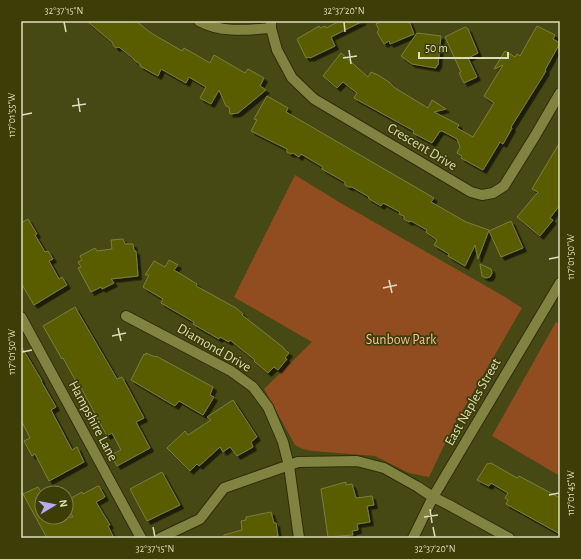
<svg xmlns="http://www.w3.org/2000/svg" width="581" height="559" font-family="'Alegreya Sans',sans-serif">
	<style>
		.green { fill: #914d20 }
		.building { fill: #5a5b00; stroke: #7c7f3b; filter: url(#shadow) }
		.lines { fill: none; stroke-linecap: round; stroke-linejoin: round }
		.street-casing { stroke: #2d2e0a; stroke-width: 12 }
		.secondary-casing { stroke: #2d2e0a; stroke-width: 12 }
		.street { stroke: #818440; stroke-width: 10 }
		.secondary { stroke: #818440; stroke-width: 10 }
		.ticks { fill: none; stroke: #dbdebc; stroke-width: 1.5 }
		.labels { text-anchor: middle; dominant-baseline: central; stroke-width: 3.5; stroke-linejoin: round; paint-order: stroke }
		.street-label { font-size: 14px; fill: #dbdebc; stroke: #3d3e07 }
		.park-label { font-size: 14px; fill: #f8bf9e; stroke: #3d3e07 }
		.neatline { fill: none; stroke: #dbdebc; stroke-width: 1.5 }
		.ticks-label { font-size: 10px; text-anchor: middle; fill: #dbdebc }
	</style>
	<defs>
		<filter id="shadow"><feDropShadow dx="3.5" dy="3.5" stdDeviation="0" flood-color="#0009"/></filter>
	</defs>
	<rect width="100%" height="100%" fill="#474915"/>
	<g class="green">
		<path d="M295,175L339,202L505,297L522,308L453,427L429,477L409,473L375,456L313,451L303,449L295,445L264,389L312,342L234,297Z"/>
		<path d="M556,322L560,324V476L492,436Z"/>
	</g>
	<g class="building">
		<path d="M87,21H136L151,33L182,51L184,48L210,63L214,55L245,73L248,69L264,78L260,86L266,90L238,113L230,114L229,107L226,106L219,90L211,104L200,98L206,87L189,77L186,83L161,69L158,76L140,66V64L134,60V59L119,47L116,48L113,45V43Z"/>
		<path d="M340,21H363L331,37L335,46L310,58L309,57L306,58L297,39L319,26L320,28L325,26L326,28Z"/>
		<path d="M383,21H409L414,34L390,44L389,41L384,44L377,32L379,30L376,24Z"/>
		<path d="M537,26L555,35L553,39L560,43L545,70L546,71L511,127L512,128L503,144L500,142L483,170L461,158L462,156L457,153L460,147L457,139L442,131H440L432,143L413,133L414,131L354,98L357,93L343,82L337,88L323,76L341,53L368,77L371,72L378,75L389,82L395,88L428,108L432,100L446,109L434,112L459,125L457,128L473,137L494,103L484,96L503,65L494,69L505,51L515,57L517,54L520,56Z"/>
		<path d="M465,27L468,29L478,53L468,58L477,77L464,83L459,73L461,72L445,37Z"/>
		<path d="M417,33L441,36L438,65H437L436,68L412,64L401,56Z"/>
		<path d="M267,96L288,108L286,112L434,198L431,202L466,222L489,230L478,259L475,245L465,266L448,256L449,254L434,245L437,240L426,232L427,230L411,221L409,222L404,219V216L399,214L400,212L383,203L381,206L368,198L369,197L352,187H349L345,185V182L322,169L323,167L301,154L299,157L293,153L291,154L287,152V149L251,131L257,120L254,119Z"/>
		<path d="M560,142V205L550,218L553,220L540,236L517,217L538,192L532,189Z"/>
		<path d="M28,219L37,234L35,235L45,252L48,251L53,259L49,261L59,279L62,277L67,285L34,305L21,283V223Z"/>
		<path d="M511,221L523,248L501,257L489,231Z"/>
		<path d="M123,239L125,244H133L134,251H136L138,276L111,279L114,283L102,289L101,287L91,292L78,268L81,267L78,262L82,260L80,256L95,248L97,251L112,249L111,240Z"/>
		<path d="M169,260L178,265L174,270L197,284L196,286L236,308L243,314L242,315L284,348V349L289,353L285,358L287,359L278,370L274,367L268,373L254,361L255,360L230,340L229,342L220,337L219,339L193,324L194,322L161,303L163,299L143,287L149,275H145L154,261L165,267Z"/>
		<path d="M480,264L491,269L492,273L490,277L486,278L482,276Z"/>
		<path d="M75,307L117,379L122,377L144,418L136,422L150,448L117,466L111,455L121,450L112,433L107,436L79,384L78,385L63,358L62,359L43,326Z"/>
		<path d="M21,346L42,381H41L56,407L51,410L72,450L77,447L84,462L49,481L35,454L32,456L24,441L30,438L21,420Z"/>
		<path d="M146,353L155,357L156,356L213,387L210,395L214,397L203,415L179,401L175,406L131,380L144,354L146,355Z"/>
		<path d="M233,400L257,437L251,442L253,447L237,456L230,447L223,452L220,447L199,466L197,464L190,471L167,448L185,431L188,435L211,420L207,417Z"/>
		<path d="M491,463L517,478L519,476L560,498V534L506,504L508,500L505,498L508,493L491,483L489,486L477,480L487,464Z"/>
		<path d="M162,472L180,505L147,521L130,489Z"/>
		<path d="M346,482V485L352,484L356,498L372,496L374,505L367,506L370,522L357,524L358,530L352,531L353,535L328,537L321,489Z"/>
		<path d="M98,486H99L105,497L96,502L110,525L108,526L114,538H47L23,494L38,487L42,494V517H73L66,505V501L82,492L83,494Z"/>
		<path d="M271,512L274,523H276L278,536L266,538H224V535L242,530L241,521L246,520V517Z"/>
	</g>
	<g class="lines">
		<g class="street-casing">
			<g id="street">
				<path d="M199,21C221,33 246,30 271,28"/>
				<path d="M271,21V28L277,50L292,78L314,99L471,192L482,195L493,193L504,186L535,136L560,93"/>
				<path d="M126,316L231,371L253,387L268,407L283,442L289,466L299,538"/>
				<path d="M21,317L141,538"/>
				<path d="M160,538L200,519L224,488L298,462L357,461L384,468L418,487L433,497L449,505L509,538"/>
			</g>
		</g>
		<g class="secondary-casing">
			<path id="secondary" d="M413,538L433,497L560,283"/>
		</g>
		<use href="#street" class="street"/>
		<use href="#secondary" class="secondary"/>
	</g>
	<path class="ticks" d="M64,22L66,32M344,22L345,32M349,50L351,64M343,58L357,56M78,98L80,112M72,106L86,104M22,115L32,113M549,259L559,257M389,280L392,293M383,288L397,285M118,328L121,341M112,336L126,333M22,352L32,350M549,495L559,493M430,509L432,523M424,517L438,515M153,527L155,537M433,527L435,537"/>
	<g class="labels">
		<g class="street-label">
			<text transform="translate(422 147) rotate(31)">Crescent Drive</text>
			<text transform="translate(214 348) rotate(30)">Diamond Drive</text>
			<text transform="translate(473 402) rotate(-60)">East Naples Street</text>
			<text transform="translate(93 421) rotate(62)">Hampshire Lane</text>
		</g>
		<g class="park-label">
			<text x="401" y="340">Sunbow Park</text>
		</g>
	</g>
	<rect width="581" height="559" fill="none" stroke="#3d3e07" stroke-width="44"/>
	<g transform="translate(54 505) rotate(80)"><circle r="19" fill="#3d3e07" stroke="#7c7e4f"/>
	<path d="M0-3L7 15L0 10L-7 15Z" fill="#b7abf8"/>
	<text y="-6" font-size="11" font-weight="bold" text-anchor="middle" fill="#dbdebc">N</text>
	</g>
	<path d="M419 52v6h89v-6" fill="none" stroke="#dbdebc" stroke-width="2"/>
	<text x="425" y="52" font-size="12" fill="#dbdebc" stroke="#3d3e07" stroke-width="3" paint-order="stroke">50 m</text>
	<rect x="22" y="22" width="537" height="515" class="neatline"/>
	<g class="ticks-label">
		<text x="64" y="14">32°37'15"N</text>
		<text x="344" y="14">32°37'20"N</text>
		<text transform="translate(11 115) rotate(-90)" y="4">117°01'55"W</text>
		<text transform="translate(570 257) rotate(-90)" y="4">117°01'50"W</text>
		<text transform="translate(11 352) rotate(-90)" y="4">117°01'50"W</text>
		<text transform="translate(570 493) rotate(-90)" y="4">117°01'45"W</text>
		<text x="155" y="552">32°37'15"N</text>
		<text x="435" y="552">32°37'20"N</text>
	</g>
</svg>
